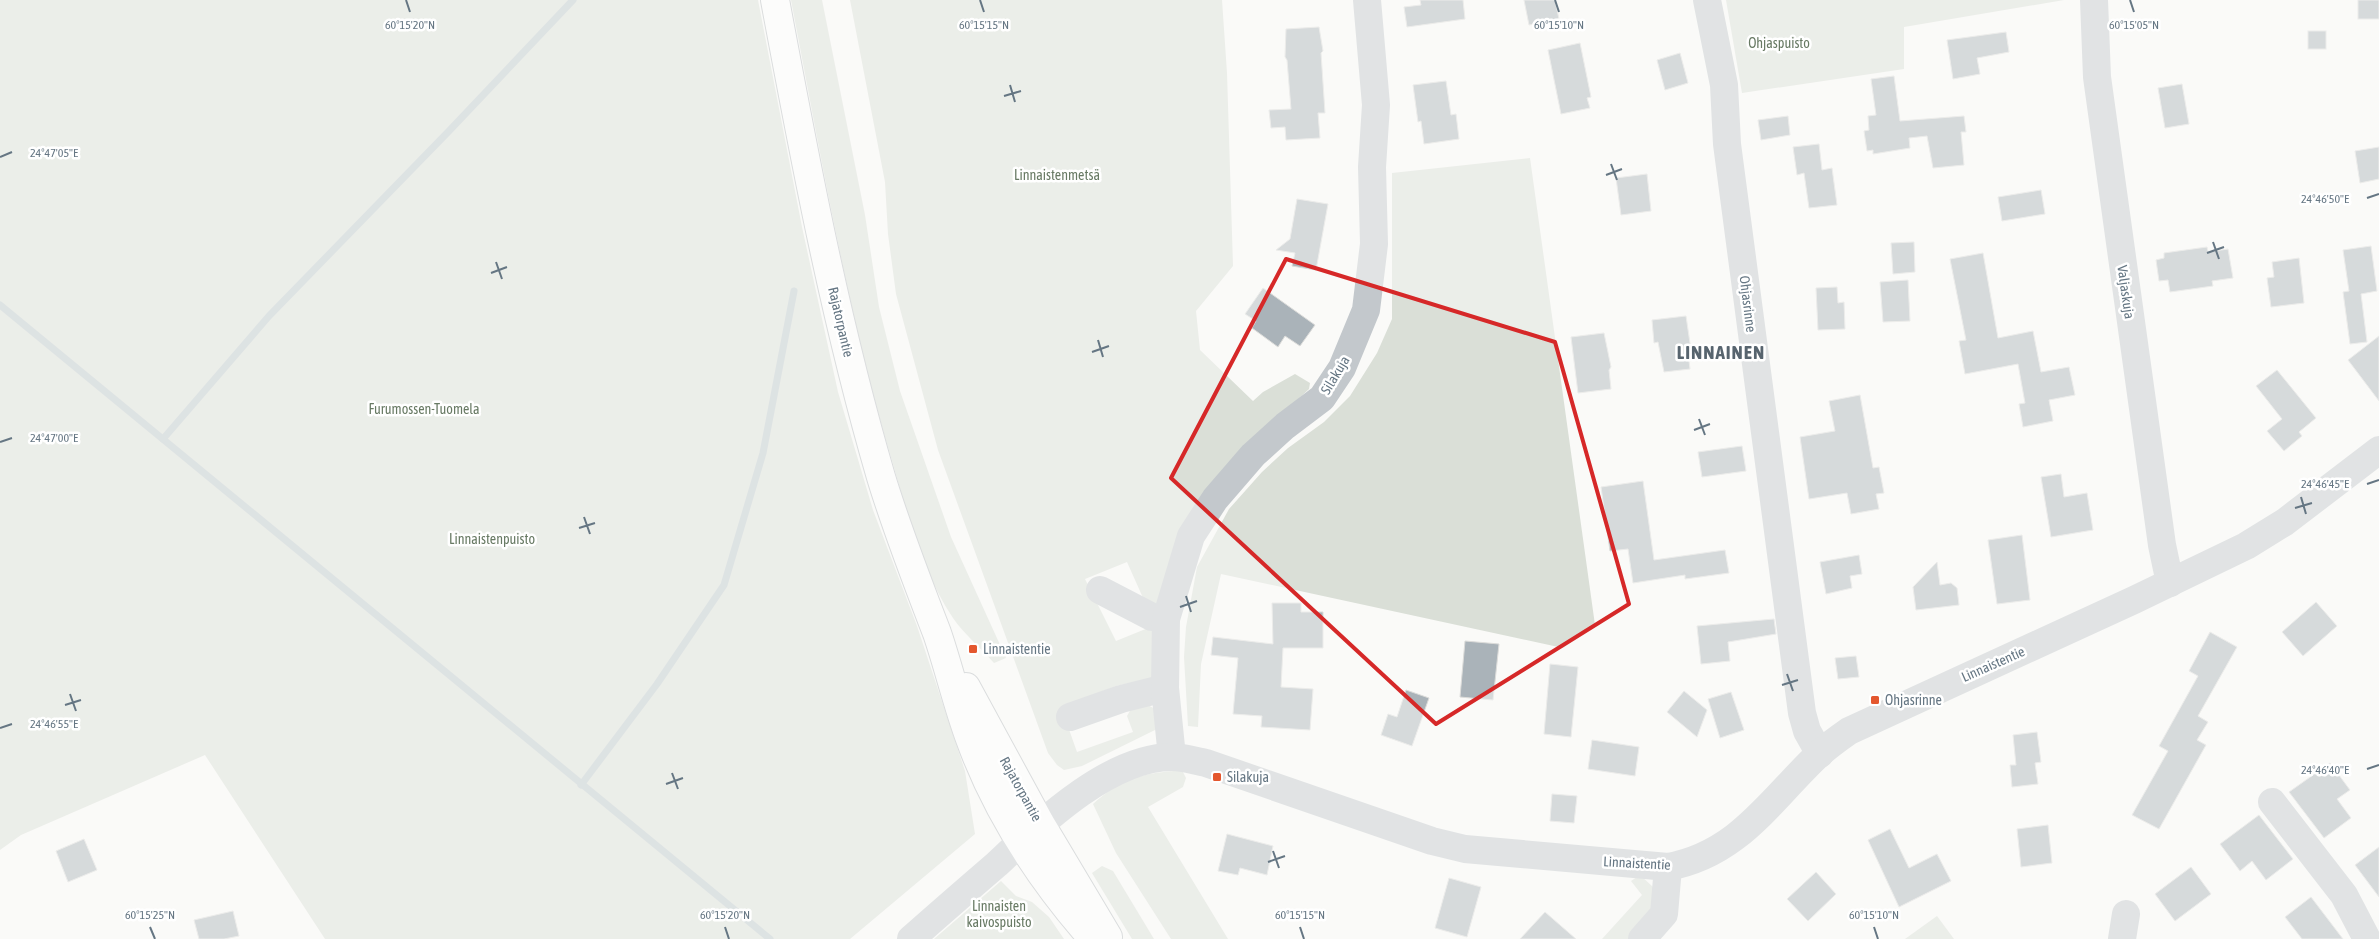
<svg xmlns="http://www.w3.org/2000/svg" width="2379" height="939" font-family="'Asap Condensed',sans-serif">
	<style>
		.green { fill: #dadfd7 }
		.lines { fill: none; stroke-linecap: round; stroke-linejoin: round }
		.stream { stroke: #bbc7cb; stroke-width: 7 }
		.building { fill: #aab3b9; stroke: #dcdcda }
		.major-casing { stroke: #b5babe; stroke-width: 30 }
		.minor { stroke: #c3c8cc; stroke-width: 28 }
		.major { stroke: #fff; stroke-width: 28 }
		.marked { fill: none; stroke: #d62828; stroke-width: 4; stroke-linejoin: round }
		.ticks { fill: none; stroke: #657683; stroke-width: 2 }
		.poi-dot { fill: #e4572e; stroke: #fff; stroke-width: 2 }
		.labels { text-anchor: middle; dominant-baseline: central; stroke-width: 5; stroke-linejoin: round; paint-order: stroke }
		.park-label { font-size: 14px; fill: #687a64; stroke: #fff }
		.street-label { font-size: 14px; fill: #657683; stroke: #fff }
		.poi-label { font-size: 14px; fill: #657683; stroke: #fff; text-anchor: start }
		.district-label { font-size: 19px; font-weight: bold; letter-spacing: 1px; fill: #57646e; stroke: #fff }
		.ticks-label { font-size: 12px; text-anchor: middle; fill: #657683; stroke: #fff; stroke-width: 5; stroke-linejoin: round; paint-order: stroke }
	</style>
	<rect width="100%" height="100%" fill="#fafaf8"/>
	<g class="green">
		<path d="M0,0H758L802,227L838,392L873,510L917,626L965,771L975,834L850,939H325L205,755L21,835L0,850Z"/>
		<path d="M791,0H822L865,215L879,307L900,391L951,537L1006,658L994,663C981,648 964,634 953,618C924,575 907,514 893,464C847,312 821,156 791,0Z"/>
		<path d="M850,0H1222L1227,73L1233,266L1196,311L1200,350L1253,401L1263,392L1295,374L1310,383L1309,389L1273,423L1160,601L1148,609L1127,562L1085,579L1116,641L1148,628L1155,633L1153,678L1116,686L1061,707L1077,752L1133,732L1127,716L1131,709L1148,705L1155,709L1157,729L1082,766L1064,770L1057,765L1048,753L938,450L896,294L888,234L885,182Z"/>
		<path d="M1726,0H2064L1904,27V69L1742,93Z"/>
		<path d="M1530,158L1595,625L1563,648L1221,574L1201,664L1198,727L1188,726L1184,657L1186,627L1197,567L1229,509L1262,472L1288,448L1324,422L1350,396L1377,353L1392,319V173Z"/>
		<path d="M1182,770L1186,778L1183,787L1148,807L1228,939H1171L1116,853L1093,804C1124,776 1142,774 1182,770Z"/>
		<path d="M1102,866L1113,871L1154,939H1132L1092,873Z"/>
		<path d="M1640,875L1653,887L1657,902L1633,939H1602L1642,895L1631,881Z"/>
		<path d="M1001,881L1016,896L1032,902L1049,917L1064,939H934Z"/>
		<path d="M1937,916L1954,939H1905Z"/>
	</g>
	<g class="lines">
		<g class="stream">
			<path d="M0,305L770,939"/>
			<path d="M163,439L269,316L449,131L573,0"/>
			<path d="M581,785L657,684L724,585L763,453L794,291"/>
		</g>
	</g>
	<g class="building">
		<path d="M1420,0H1463L1465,19L1407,27L1404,7L1421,5Z"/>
		<path d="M1524,0H1555L1559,19L1529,25Z"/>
		<rect x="2358" y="0" width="21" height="19"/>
		<path d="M1319,27L1323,51L1321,53L1325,113H1318L1320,138L1286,140L1285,127L1271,128L1269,110L1291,109L1287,60L1285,57L1286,29Z"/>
		<rect x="2308" y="31" width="18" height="18"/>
		<path d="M2006,32L2009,52L1977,58L1980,74L1953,79L1947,40Z"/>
		<path d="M1580,43L1591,97L1587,98L1590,108L1561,114L1548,50Z"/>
		<path d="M1680,53L1688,83L1665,90L1657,60Z"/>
		<path d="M1894,76L1900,121L1964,116L1966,132H1961L1964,165L1933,168L1927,136L1909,138L1910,148L1873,154V150L1867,151L1864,131L1869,130L1868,116L1876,115L1871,79Z"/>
		<path d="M1446,81L1451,115L1456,114L1459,139L1424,144L1421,121L1418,122L1413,85Z"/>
		<path d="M2182,84L2189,124L2165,128L2158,88Z"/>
		<path d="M1788,116L1790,135L1761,140L1758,120Z"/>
		<path d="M1819,144L1822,170L1832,168L1837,205L1809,208L1804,173L1797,175L1793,147Z"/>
		<path d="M2379,147V179L2360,183L2355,151Z"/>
		<path d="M1647,174L1651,211L1621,215L1616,178Z"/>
		<path d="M2041,190L2045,214L2002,221L1998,197Z"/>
		<path d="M1297,199L1328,204L1316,270L1292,266L1295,253L1276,250L1290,239Z"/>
		<path d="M1914,242L1915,272L1893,274L1891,243Z"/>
		<path d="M2371,246L2377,291L2361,294L2367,342L2350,344L2343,292L2349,291L2343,250Z"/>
		<path d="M2207,247L2208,252L2228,249L2233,278L2212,281L2213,286L2170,292L2168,280L2159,281L2156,260L2164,258V253Z"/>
		<path d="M1983,253L1998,338L2033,331L2041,372L2069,367L2075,395L2049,400L2053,421L2023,427L2019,404L2025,403L2018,364L1965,374L1959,341L1966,340L1950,259Z"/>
		<path d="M2299,258L2304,303L2271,307L2267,278L2274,277L2272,262Z"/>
		<path d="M1908,280L1910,321L1883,322L1880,282Z"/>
		<path d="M1837,287L1838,303L1844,302L1845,329L1818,330L1816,288Z"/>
		<path d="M1263,288L1315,325L1300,346L1285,336L1278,347L1252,328L1256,321L1245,314Z"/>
		<path d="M1686,316L1691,350L1688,353L1690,369L1664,372L1658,342L1654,343L1652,320Z"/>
		<path d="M1604,333L1611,367L1609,370L1611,389L1578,393L1571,337Z"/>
		<path d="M2379,336V401L2348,360Z"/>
		<path d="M2277,370L2316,418L2299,432L2302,436L2284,451L2267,431L2282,419L2256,386Z"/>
		<path d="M1860,395L1873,468L1879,467L1884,493L1876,494L1879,509L1851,514L1847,493L1809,499L1800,437L1835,431L1829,401Z"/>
		<path d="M1742,446L1746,471L1702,477L1698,452Z"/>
		<path d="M2061,474L2064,497L2087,493L2093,530L2051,537L2041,477Z"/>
		<path d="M1643,481L1654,560L1725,550L1729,573L1685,579V575L1633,583L1628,549L1610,551L1601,487Z"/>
		<path d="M2022,535L2030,600L1997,604L1988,540Z"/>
		<path d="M1859,555L1862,574L1850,576L1852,588L1826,594L1820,562Z"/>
		<path d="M1937,562L1940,585L1951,583L1957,588L1959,605L1916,610L1913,587Z"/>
		<path d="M2316,602L2337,626L2303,656L2282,632Z"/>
		<path d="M1272,603H1301V612H1323V648H1283L1281,687L1313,689L1310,730L1261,727L1262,716L1233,714L1238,658L1211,655L1213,637L1273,644Z"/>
		<path d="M1774,619L1776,634L1728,642L1730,661L1701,664L1697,626Z"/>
		<path d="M2210,632L2237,647L2198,716L2208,722L2197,740L2206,745L2159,829L2132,815L2168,751L2159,746L2198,676L2189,671Z"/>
		<path d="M1465,641L1499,644L1493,700L1460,697Z"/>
		<path d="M1856,656L1859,677L1838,679L1835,658Z"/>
		<path d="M1550,664L1578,667L1571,737L1544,734Z"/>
		<path d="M1406,690L1429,698L1412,746L1381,735L1388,714L1397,717Z"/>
		<path d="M1684,691L1707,710L1697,737L1667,712Z"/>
		<path d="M1731,692L1744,730L1720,738L1708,699Z"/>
		<path d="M2037,732L2041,762L2035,763L2038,784L2012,787L2010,765H2016L2013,735Z"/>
		<path d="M1592,740L1639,747L1635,776L1588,769Z"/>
		<path d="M2330,763L2350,790L2337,799L2351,818L2324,838L2289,792Z"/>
		<path d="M1552,794L1577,796L1574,823L1550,821Z"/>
		<path d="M2259,815L2293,859L2266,880L2252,861L2240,871L2220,844Z"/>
		<path d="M2048,825L2052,863L2021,867L2017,829Z"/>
		<path d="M1890,829L1909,868L1937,854L1951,881L1899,907L1868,840Z"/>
		<path d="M1227,834L1273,846L1267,875L1240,868L1238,875L1218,871Z"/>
		<path d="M84,839L97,870L68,882L56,851Z"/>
		<path d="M2379,847V897L2355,865Z"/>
		<path d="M2191,867L2211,894L2175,921L2155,894Z"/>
		<path d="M1816,872L1836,894L1808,921L1787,899Z"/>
		<path d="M1449,878L1481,887L1467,937L1435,928Z"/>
		<path d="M2311,897L2343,939H2302L2285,917Z"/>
		<path d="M233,911L239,936L224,939H199L194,920Z"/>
		<path d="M1545,912L1576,939H1520Z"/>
	</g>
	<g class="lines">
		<g class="major-casing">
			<g id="major">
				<path d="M775,0C805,160 835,320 881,477C897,530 917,581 937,633C949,668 957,704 970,739C997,813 1041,880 1093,939"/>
				<path d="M966,687L1040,823L1108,937"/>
			</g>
		</g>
		<g class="minor">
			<path d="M1707,0L1724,85L1727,144L1802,713L1807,731L1820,754"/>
			<path d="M2094,0L2097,77L2162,545L2170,583"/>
			<path d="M1100,590L1152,617L1166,619"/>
			<path d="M1070,717L1121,699L1165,688"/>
			<path d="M1172,757L1165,688L1166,619L1191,536L1215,499L1253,455L1285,426L1322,398L1342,368L1366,310L1374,244L1372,167L1376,105L1367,0"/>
			<path d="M2272,802L2344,895L2367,939"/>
			<path d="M911,939C939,914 968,889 997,864C1040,824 1109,757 1172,757C1183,757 1195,761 1206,763L1432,841L1465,849L1668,867C1739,854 1770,800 1819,754C1828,746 1839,738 1849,731L2134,600L2246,546L2285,522L2379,450"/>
			<path d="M1642,939L1664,914L1668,867"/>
			<path d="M2122,939L2126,914"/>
		</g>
		<use href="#major" class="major"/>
	</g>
	<path d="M0 0H2379V939H0ZM1286,259L1555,342L1629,604L1436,724L1171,478Z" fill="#fafaf8" fill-opacity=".55" fill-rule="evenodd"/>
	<path class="marked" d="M1286,259L1555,342L1629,604L1436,724L1171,478Z"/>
	<path class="ticks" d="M406,0L410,12M980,0L984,12M1555,0L1559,12M2130,0L2134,12M1010,85L1015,102M1004,96L1021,91M0,157L12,152M1611,164L1617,180M1606,175L1622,169M2367,198L2379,194M2213,242L2219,259M2207,253L2224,247M496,262L502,279M491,273L507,267M1098,340L1103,357M1092,352L1109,346M1699,419L1705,435M1694,430L1710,424M0,442L12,438M2367,484L2379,480M2301,497L2306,514M2295,508L2312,503M584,517L590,534M579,528L595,523M1186,596L1191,612M1180,607L1197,601M1787,674L1793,691M1782,685L1798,680M70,694L76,711M65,705L81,700M0,728L12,724M2367,769L2379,765M672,773L678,789M666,784L683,778M1273,851L1279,868M1268,862L1285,856M150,927L155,939M725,927L729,939M1300,927L1304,939M1874,927L1878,939"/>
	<g class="poi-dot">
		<rect x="968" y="644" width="10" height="10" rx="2.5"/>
		<rect x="1870" y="695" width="10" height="10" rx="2.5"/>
		<rect x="1212" y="772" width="10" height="10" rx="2.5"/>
	</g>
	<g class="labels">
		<g class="park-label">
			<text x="1779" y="43">Ohjaspuisto</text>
			<text x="1057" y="175">Linnaistenmetsä</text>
			<text x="424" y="409">Furumossen-Tuomela</text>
			<text x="492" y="539">Linnaistenpuisto</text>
			<text x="999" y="906">Linnaisten<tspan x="999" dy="16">kaivospuisto</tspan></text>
		</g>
		<g class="street-label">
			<text transform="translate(2126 292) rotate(82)">Valjaskuja</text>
			<text transform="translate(1748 304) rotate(83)">Ohjasrinne</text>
			<text transform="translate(841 322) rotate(77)">Rajatorpantie</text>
			<text transform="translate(1335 375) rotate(-59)">Silakuja</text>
			<text transform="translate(1993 664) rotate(-24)">Linnaistentie</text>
			<text transform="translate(1021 789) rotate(61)">Rajatorpantie</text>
			<text transform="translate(1637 863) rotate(3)">Linnaistentie</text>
		</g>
		<g class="poi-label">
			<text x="983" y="649">Linnaistentie</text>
			<text x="1885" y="700">Ohjasrinne</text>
			<text x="1227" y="777">Silakuja</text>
		</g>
		<g class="district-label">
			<text x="1721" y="352">LINNAINEN</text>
		</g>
	</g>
	<g class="ticks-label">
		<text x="410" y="29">60°15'20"N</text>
		<text x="984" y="29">60°15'15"N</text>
		<text x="1559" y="29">60°15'10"N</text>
		<text x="2134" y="29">60°15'05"N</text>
		<text x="54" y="157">24°47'05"E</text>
		<text x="2325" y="203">24°46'50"E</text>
		<text x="54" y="442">24°47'00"E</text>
		<text x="2325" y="488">24°46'45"E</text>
		<text x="54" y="728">24°46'55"E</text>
		<text x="2325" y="774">24°46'40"E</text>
		<text x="150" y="919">60°15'25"N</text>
		<text x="725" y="919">60°15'20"N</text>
		<text x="1300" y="919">60°15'15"N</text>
		<text x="1874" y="919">60°15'10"N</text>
	</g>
</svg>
